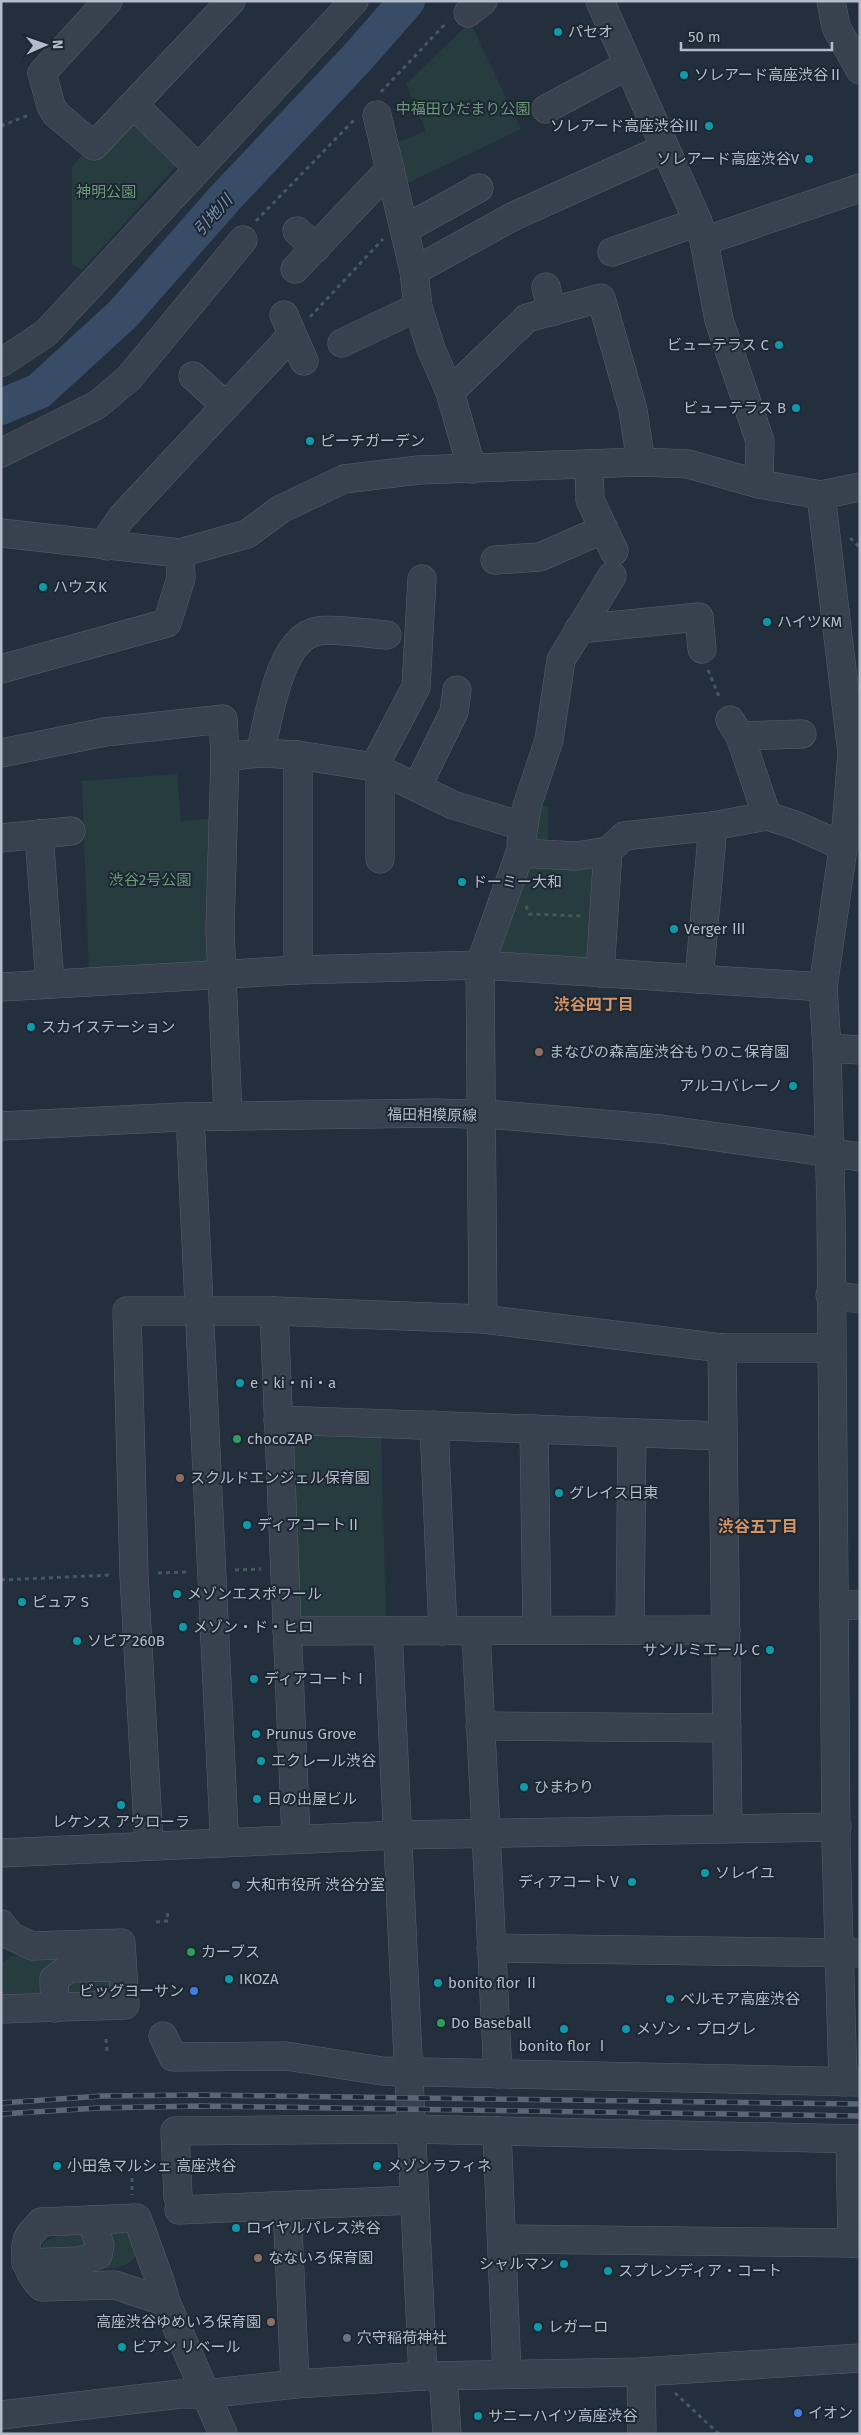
<svg xmlns="http://www.w3.org/2000/svg" width="861" height="2435" font-family="'Fira Sans','Noto Sans JP',sans-serif">
	<style>
		.green { fill: #263c3f }
		.lines { fill: none; stroke-linecap: round; stroke-linejoin: round }
		.river { stroke: #394c67; stroke-width: 36 }
		.minor-casing { stroke: #565f6c; stroke-width: 29 }
		.path { stroke: #44595c; stroke-width: 3; stroke-dasharray: 4 4; stroke-linecap: butt }
		.minor { stroke: #38414e; stroke-width: 28 }
		.rail-casing { stroke: #5a6575; stroke-width: 5.5 }
		.rail { stroke: #1d2633; stroke-width: 4; stroke-dasharray: 11; stroke-linecap: butt }
		.culture-dot { fill: #0f9aa8; stroke: #1d2633; stroke-width: 2 }
		.education-dot { fill: #8d6e63; stroke: #1d2633; stroke-width: 2 }
		.leisure-dot { fill: #2e9e5b; stroke: #1d2633; stroke-width: 2 }
		.service-dot { fill: #5c6f8a; stroke: #1d2633; stroke-width: 2 }
		.shop-dot { fill: #3f7fe0; stroke: #1d2633; stroke-width: 2 }
		.worship-dot { fill: #6b7280; stroke: #1d2633; stroke-width: 2 }
		.labels { text-anchor: middle; dominant-baseline: central; stroke-width: 4; stroke-linejoin: round; paint-order: stroke }
		.poi-label { font-size: 15px; fill: #b4bcc9; stroke: #1d2633; text-anchor: start }
		.park-label { font-size: 15px; fill: #6b9a76; stroke: #1d2633 }
		.street-label { font-size: 15px; fill: #b4bcc9; stroke: #1d2633 }
		.water-label { font-size: 16px; font-style: italic; fill: #7c92b1; stroke: #1d2633 }
		.neighbourhood-label { font-size: 16px; font-weight: bold; fill: #d59563; stroke: #1d2633 }
	</style>
	<rect width="100%" height="100%" fill="#242f3e"/>
	<g class="green">
		<path d="M470,22L521,129L404,185L395,143L426,131L406,84Z"/>
		<path d="M131,120L179,163L82,270L72,264V167L86,150Z"/>
		<path d="M177,774L181,821L215,818V968L89,975L82,781Z"/>
		<path d="M535,804L548,807V851L529,850Z"/>
		<path d="M531,862L593,866L598,870L594,956L584,964L504,958L498,948Z"/>
		<path d="M292,1431H381L386,1616L298,1618Z"/>
		<path d="M96,1952L44,1995L8,1998L1,1992V1964L11,1956Z"/>
		<path d="M116,1973L115,1984L103,1997L68,1999L61,1983Z"/>
		<path d="M123,2232L132,2238L137,2251C130,2272 109,2267 91,2270L108,2233Z"/>
		<path d="M87,2234L93,2246L41,2252C42,2232 73,2235 87,2234Z"/>
	</g>
	<g class="lines">
		<path class="river" d="M1,407L39,391L123,314L225,198L357,58L407,1"/>
		<g class="minor-casing">
			<g id="minor">
				<path d="M108,1L42,73L51,106L56,114L94,146L231,1"/>
				<path d="M600,1L698,222L704,241L719,320L760,441L759,484"/>
				<path d="M831,1L836,27L860,70"/>
				<path d="M468,13L483,1"/>
				<path d="M135,106L198,168"/>
				<path d="M546,109L628,65"/>
				<path d="M377,115L414,271L418,307L431,349L450,392L472,469"/>
				<path d="M405,229L479,188"/>
				<path d="M297,231L316,248"/>
				<path d="M704,241L860,188"/>
				<path d="M612,252L698,222"/>
				<path d="M295,269L390,169"/>
				<path d="M414,271L514,216L665,148"/>
				<path d="M546,287L552,312"/>
				<path d="M284,315L304,361"/>
				<path d="M342,343L418,307"/>
				<path d="M1,363L46,333L354,1"/>
				<path d="M193,376L226,406"/>
				<path d="M450,392L527,318L601,298L633,410L641,462"/>
				<path d="M1,453L97,405L129,378L243,240"/>
				<path d="M589,464L590,500L614,551"/>
				<path d="M821,495L852,753L846,828L823,987L827,1048L831,1210L836,1843L843,2082"/>
				<path d="M1,533L180,553L247,534L281,509L344,479L419,470L641,462L688,464L759,484L821,495L860,487"/>
				<path d="M107,546L110,534L122,517L292,335"/>
				<path d="M495,560L540,557L604,529"/>
				<path d="M579,629L699,617L702,649"/>
				<path d="M1,669L167,623L181,578L180,553"/>
				<path d="M730,720L740,736L767,816"/>
				<path d="M740,736L802,734"/>
				<path d="M1,753L105,732L223,719L225,757L260,753L298,755L374,767L453,805L522,826"/>
				<path d="M260,753C269,720 278,638 318,631C332,628 371,634 387,635"/>
				<path d="M225,757L220,929L228,1116"/>
				<path d="M374,767L416,687L422,579"/>
				<path d="M417,787L454,712L457,690"/>
				<path d="M39,834L50,984"/>
				<path d="M1,838L71,831"/>
				<path d="M521,844L527,806L549,740L561,660L612,576"/>
				<path d="M380,859V769"/>
				<path d="M298,970V755"/>
				<path d="M600,973L608,851"/>
				<path d="M699,979L713,826"/>
				<path d="M1,987L298,970L480,965L823,987"/>
				<path d="M827,1048L860,1050"/>
				<path d="M1,1126L181,1117L436,1113L499,1115L661,1129L860,1157"/>
				<path d="M191,1136L224,1830"/>
				<path d="M830,1295L860,1299"/>
				<path d="M274,1311L296,1839"/>
				<path d="M483,1319L480,965L520,853L576,856L608,851L624,836L713,826L767,816L795,825L843,846L854,830"/>
				<path d="M722,1348L728,1828"/>
				<path d="M278,1420L723,1436"/>
				<path d="M434,1425L443,1631"/>
				<path d="M534,1429L537,1630"/>
				<path d="M834,1605H860"/>
				<path d="M630,1630L632,1433"/>
				<path d="M287,1631L726,1630"/>
				<path d="M388,1631L423,2376"/>
				<path d="M476,1631L498,2074"/>
				<path d="M480,1726L727,1728"/>
				<path d="M149,1845L134,1575L127,1311H274L483,1319L722,1348H830"/>
				<path d="M1,1853L397,1835L837,1827"/>
				<path d="M1,1924L11,1936L32,1946L121,1943L125,2005L1,2009"/>
				<path d="M491,1948L860,1953"/>
				<path d="M55,2008L54,1979L69,1968L122,1967"/>
				<path d="M163,2036L173,2057L286,2056L382,2071L859,2082"/>
				<path d="M850,2139L852,2243H860"/>
				<path d="M178,2197L175,2131L411,2129L497,2131"/>
				<path d="M287,2206L295,2384"/>
				<path d="M179,2210L414,2200"/>
				<path d="M502,2239L852,2243"/>
				<path d="M26,2263L79,2261L98,2255L100,2245L91,2220"/>
				<path d="M166,2302L115,2285L42,2287C30,2276 22,2259 27,2241C28,2235 37,2227 41,2222L137,2218L160,2281L166,2302L223,2434"/>
				<path d="M641,2372L642,2434"/>
				<path d="M507,2374L497,2131L860,2139"/>
				<path d="M444,2389L447,2434"/>
				<path d="M1,2415L180,2394H205L295,2384L423,2376L641,2372L860,2358"/>
			</g>
		</g>
		<g class="path">
			<path d="M381,92L447,22"/>
			<path d="M1,126L31,114"/>
			<path d="M256,221L354,120"/>
			<path d="M310,317L383,239"/>
			<path d="M850,538L860,547"/>
			<path d="M708,670L720,699"/>
			<path d="M526,906L529,914L582,916"/>
			<path d="M235,1570L261,1569"/>
			<path d="M158,1573L189,1572"/>
			<path d="M1,1580L111,1575"/>
			<path d="M156,1922L168,1921L167,1910"/>
			<path d="M106,2039L107,2051"/>
			<path d="M132,2178V2195"/>
			<path d="M675,2393L719,2434"/>
		</g>
		<use href="#minor" class="minor"/>
		<g class="rail-casing">
			<g id="rail">
				<path d="M1,2103L102,2096L200,2095L860,2104"/>
				<path d="M1,2114L98,2108L200,2106L860,2116"/>
			</g>
		</g>
		<use href="#rail" class="rail"/>
	</g>
	<g class="culture-dot">
		<circle cx="558" cy="32" r="5"/>
		<circle cx="684" cy="75" r="5"/>
		<circle cx="709" cy="126" r="5"/>
		<circle cx="809" cy="159" r="5"/>
		<circle cx="779" cy="345" r="5"/>
		<circle cx="796" cy="408" r="5"/>
		<circle cx="310" cy="441" r="5"/>
		<circle cx="43" cy="587" r="5"/>
		<circle cx="767" cy="622" r="5"/>
		<circle cx="462" cy="882" r="5"/>
		<circle cx="674" cy="929" r="5"/>
		<circle cx="31" cy="1027" r="5"/>
		<circle cx="793" cy="1086" r="5"/>
		<circle cx="240" cy="1383" r="5"/>
		<circle cx="559" cy="1493" r="5"/>
		<circle cx="247" cy="1525" r="5"/>
		<circle cx="177" cy="1594" r="5"/>
		<circle cx="22" cy="1602" r="5"/>
		<circle cx="183" cy="1627" r="5"/>
		<circle cx="77" cy="1641" r="5"/>
		<circle cx="770" cy="1650" r="5"/>
		<circle cx="254" cy="1679" r="5"/>
		<circle cx="256" cy="1734" r="5"/>
		<circle cx="261" cy="1761" r="5"/>
		<circle cx="524" cy="1787" r="5"/>
		<circle cx="257" cy="1799" r="5"/>
		<circle cx="121" cy="1805" r="5"/>
		<circle cx="705" cy="1873" r="5"/>
		<circle cx="632" cy="1882" r="5"/>
		<circle cx="229" cy="1979" r="5"/>
		<circle cx="438" cy="1983" r="5"/>
		<circle cx="670" cy="1999" r="5"/>
		<circle cx="564" cy="2029" r="5"/>
		<circle cx="626" cy="2029" r="5"/>
		<circle cx="57" cy="2166" r="5"/>
		<circle cx="377" cy="2166" r="5"/>
		<circle cx="236" cy="2228" r="5"/>
		<circle cx="564" cy="2264" r="5"/>
		<circle cx="608" cy="2271" r="5"/>
		<circle cx="538" cy="2327" r="5"/>
		<circle cx="122" cy="2347" r="5"/>
		<circle cx="478" cy="2416" r="5"/>
	</g>
	<g class="education-dot">
		<circle cx="539" cy="1052" r="5"/>
		<circle cx="180" cy="1478" r="5"/>
		<circle cx="258" cy="2258" r="5"/>
		<circle cx="271" cy="2322" r="5"/>
	</g>
	<g class="leisure-dot">
		<circle cx="237" cy="1439" r="5"/>
		<circle cx="191" cy="1952" r="5"/>
		<circle cx="441" cy="2023" r="5"/>
	</g>
	<circle class="service-dot" cx="236" cy="1885" r="5"/>
	<g class="shop-dot">
		<circle cx="194" cy="1991" r="5"/>
		<circle cx="798" cy="2413" r="5"/>
	</g>
	<circle class="worship-dot" cx="347" cy="2338" r="5"/>
	<g class="labels">
		<g class="poi-label">
			<text x="568" y="32">パセオ</text>
			<text x="694" y="75">ソレアード高座渋谷Ⅱ</text>
			<text x="699" y="126" text-anchor="end">ソレアード高座渋谷Ⅲ</text>
			<text x="799" y="159" text-anchor="end">ソレアード高座渋谷V</text>
			<text x="769" y="345" text-anchor="end">ビューテラス C</text>
			<text x="786" y="408" text-anchor="end">ビューテラス B</text>
			<text x="320" y="441">ピーチガーデン</text>
			<text x="53" y="587">ハウスK</text>
			<text x="777" y="622">ハイツKM</text>
			<text x="472" y="882">ドーミー大和</text>
			<text x="684" y="929">Verger Ⅲ</text>
			<text x="41" y="1027">スカイステーション</text>
			<text x="549" y="1052">まなびの森高座渋谷もりのこ保育園</text>
			<text x="783" y="1086" text-anchor="end">アルコバレーノ</text>
			<text x="250" y="1383">e・ki・ni・a</text>
			<text x="247" y="1439">chocoZAP</text>
			<text x="190" y="1478">スクルドエンジェル保育園</text>
			<text x="569" y="1493">グレイス日東</text>
			<text x="257" y="1525">ディアコートⅡ</text>
			<text x="187" y="1594">メゾンエスポワール</text>
			<text x="32" y="1602">ピュア S</text>
			<text x="193" y="1627">メゾン・ド・ヒロ</text>
			<text x="87" y="1641">ソピア260B</text>
			<text x="760" y="1650" text-anchor="end">サンルミエール C</text>
			<text x="264" y="1679">ディアコートⅠ</text>
			<text x="266" y="1734">Prunus Grove</text>
			<text x="271" y="1761">エクレール渋谷</text>
			<text x="534" y="1787">ひまわり</text>
			<text x="267" y="1799">日の出屋ビル</text>
			<text x="121" y="1822" text-anchor="middle">レケンス アウローラ</text>
			<text x="715" y="1873">ソレイユ</text>
			<text x="622" y="1882" text-anchor="end">ディアコートⅤ</text>
			<text x="246" y="1885">大和市役所 渋谷分室</text>
			<text x="201" y="1952">カーブス</text>
			<text x="239" y="1979">IKOZA</text>
			<text x="448" y="1983">bonito flor Ⅱ</text>
			<text x="184" y="1991" text-anchor="end">ビッグヨーサン</text>
			<text x="680" y="1999">ベルモア高座渋谷</text>
			<text x="451" y="2023">Do Baseball</text>
			<text x="636" y="2029">メゾン・プログレ</text>
			<text x="564" y="2046" text-anchor="middle">bonito flor Ⅰ</text>
			<text x="67" y="2166">小田急マルシェ 高座渋谷</text>
			<text x="387" y="2166">メゾンラフィネ</text>
			<text x="246" y="2228">ロイヤルパレス渋谷</text>
			<text x="268" y="2258">なないろ保育園</text>
			<text x="554" y="2264" text-anchor="end">シャルマン</text>
			<text x="618" y="2271">スプレンディア・コート</text>
			<text x="261" y="2322" text-anchor="end">高座渋谷ゆめいろ保育園</text>
			<text x="548" y="2327">レガーロ</text>
			<text x="357" y="2338">穴守稲荷神社</text>
			<text x="132" y="2347">ビアン リベール</text>
			<text x="808" y="2413">イオン</text>
			<text x="488" y="2416">サニーハイツ高座渋谷</text>
		</g>
		<g class="park-label">
			<text x="463" y="109">中福田ひだまり公園</text>
			<text x="106" y="192">神明公園</text>
			<text x="150" y="880">渋谷2号公園</text>
		</g>
		<g class="street-label">
			<text transform="translate(432 1115) rotate(1)">福田相模原線</text>
		</g>
		<g class="water-label">
			<text transform="translate(213 215) rotate(-48)">引地川</text>
		</g>
		<g class="neighbourhood-label">
			<text x="594" y="1004">渋谷四丁目</text>
			<text x="758" y="1526">渋谷五丁目</text>
		</g>
	</g>
	<rect width="861" height="2435" fill="none" stroke="#b4bcc9" stroke-width="5"/>
	<g transform="translate(45 45) rotate(88)" stroke="#1d2633" stroke-width="4" paint-order="stroke">
	<path d="M0-4L9 19L0 12L-9 19Z" fill="#b4bcc9"/>
	<text y="-8" font-size="14" font-weight="bold" text-anchor="middle" fill="#b4bcc9">N</text>
	</g>
	<path d="M681 42v8h151v-8" fill="none" stroke="#b4bcc9" stroke-width="2.5"/>
	<text x="688" y="42" font-size="15" fill="#b4bcc9" stroke="#1d2633" stroke-width="4" paint-order="stroke">50 m</text>
</svg>
